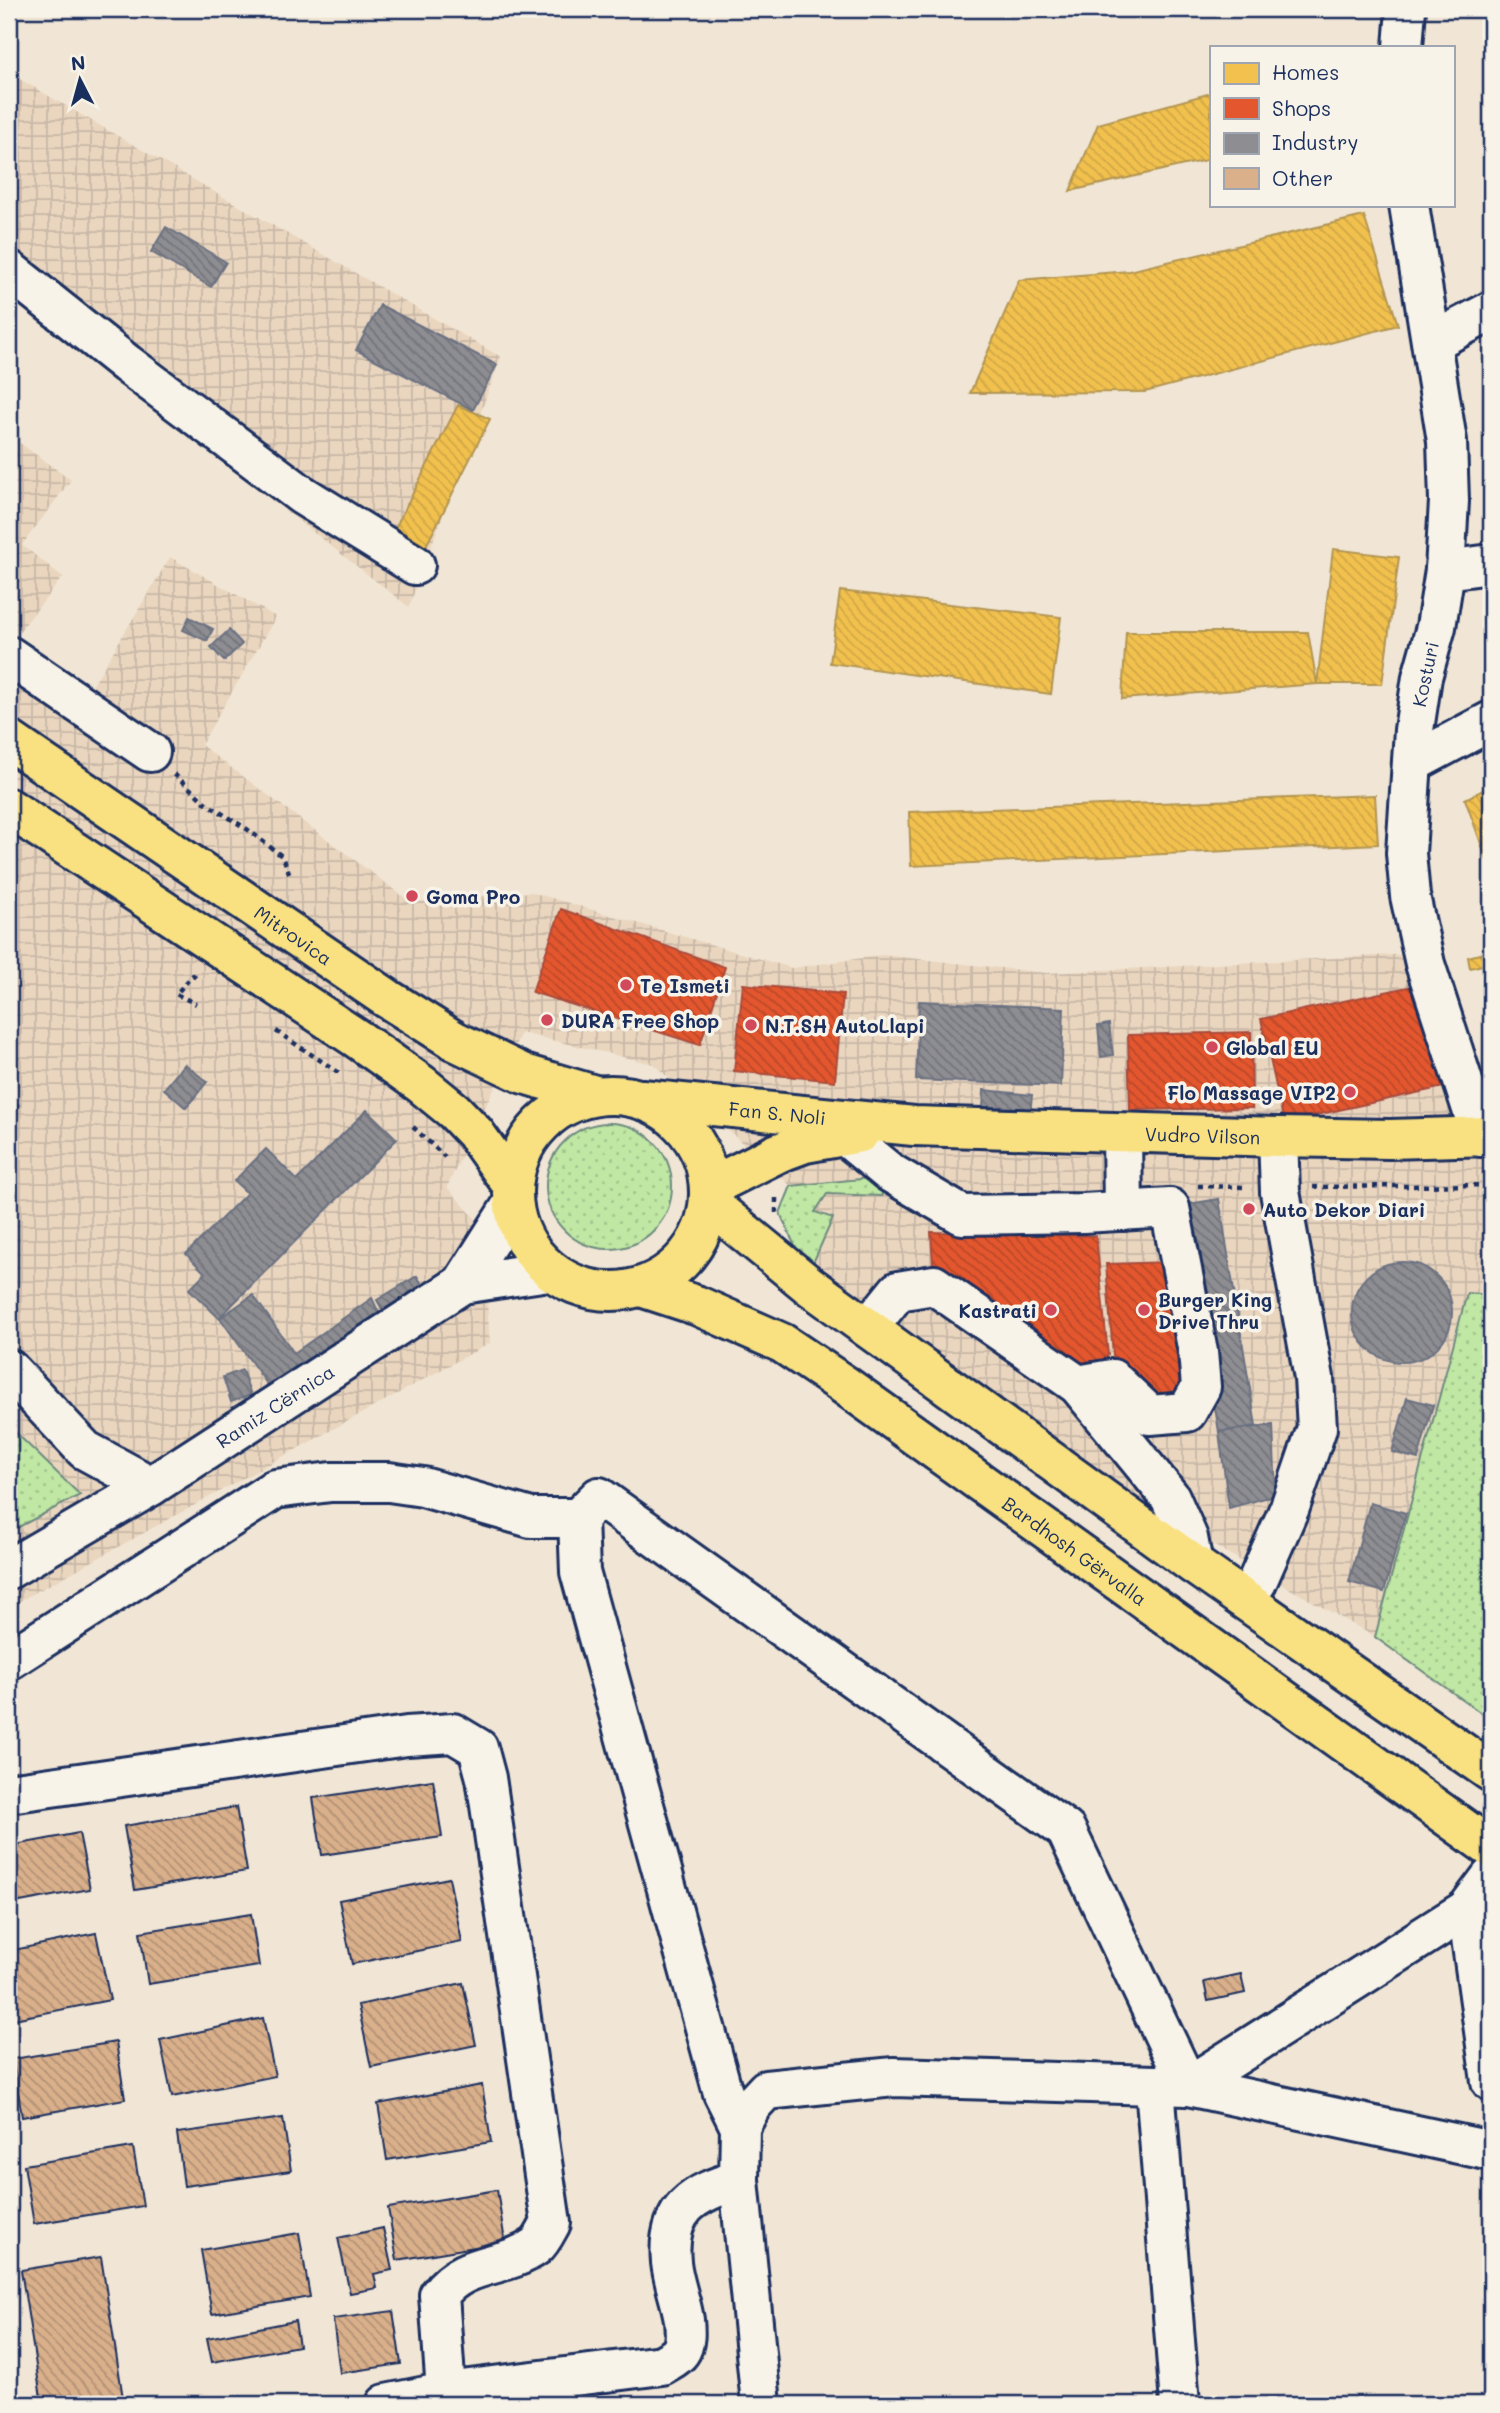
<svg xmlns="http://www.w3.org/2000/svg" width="1500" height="2413" font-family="Mali,sans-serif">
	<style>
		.industrial { fill: url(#industrial-grid) }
		.grass { fill: url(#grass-dots); stroke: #6e8b80; stroke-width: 2 }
		.homes { fill: url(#homes-back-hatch); stroke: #b29553; stroke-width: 2 }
		.shops { fill: url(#shops-back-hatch); stroke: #a84b3c; stroke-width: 2 }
		.industry { fill: url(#industry-back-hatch); stroke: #6b7182; stroke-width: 2 }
		.building { fill: url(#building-back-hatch); stroke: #1b2f5e; stroke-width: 2 }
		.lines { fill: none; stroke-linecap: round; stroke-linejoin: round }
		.minor-casing { stroke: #1b2f5e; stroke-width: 44 }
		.major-casing { stroke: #1b2f5e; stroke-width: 44 }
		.highway-casing { stroke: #1b2f5e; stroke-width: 44 }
		.path { stroke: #1b2f5e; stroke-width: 4.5; stroke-dasharray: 5 5; stroke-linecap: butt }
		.minor { stroke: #f7f3e8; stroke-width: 38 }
		.major { stroke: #f9e181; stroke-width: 38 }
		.highway { stroke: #f9e181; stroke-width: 38 }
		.poi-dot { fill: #d1495b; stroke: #f7f3e8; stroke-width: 2.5 }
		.labels { text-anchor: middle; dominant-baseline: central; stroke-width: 7; stroke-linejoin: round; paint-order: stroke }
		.street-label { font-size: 19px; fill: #1b2f5e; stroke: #f7f3e8 }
		.poi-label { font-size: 19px; font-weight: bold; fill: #1b2f5e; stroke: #f7f3e8; text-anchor: start }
	</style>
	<defs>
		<pattern id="industrial-grid" width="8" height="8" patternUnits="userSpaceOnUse" patternTransform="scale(1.75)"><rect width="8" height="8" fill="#ead6bf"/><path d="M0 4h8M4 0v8" fill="none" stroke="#c8b8a7"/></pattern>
		<pattern id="grass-dots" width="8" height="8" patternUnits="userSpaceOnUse" patternTransform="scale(1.75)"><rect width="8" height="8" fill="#c0e7a3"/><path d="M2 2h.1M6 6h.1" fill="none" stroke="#a4c68f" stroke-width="1.8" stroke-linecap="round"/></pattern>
		<pattern id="homes-back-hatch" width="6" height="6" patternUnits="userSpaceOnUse" patternTransform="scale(1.75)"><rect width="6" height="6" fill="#f2c14e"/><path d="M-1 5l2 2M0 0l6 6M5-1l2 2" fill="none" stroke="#cfa646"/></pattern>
		<pattern id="shops-back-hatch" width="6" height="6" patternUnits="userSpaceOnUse" patternTransform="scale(1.75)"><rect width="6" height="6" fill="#e4572e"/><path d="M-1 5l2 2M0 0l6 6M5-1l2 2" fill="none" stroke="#b8482a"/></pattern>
		<pattern id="industry-back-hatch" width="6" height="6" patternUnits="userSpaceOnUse" patternTransform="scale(1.75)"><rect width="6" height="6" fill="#8d8d92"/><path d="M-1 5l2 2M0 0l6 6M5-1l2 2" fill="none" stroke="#72747a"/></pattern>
		<pattern id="building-back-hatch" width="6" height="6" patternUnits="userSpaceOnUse" patternTransform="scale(1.75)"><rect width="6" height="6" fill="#dab08b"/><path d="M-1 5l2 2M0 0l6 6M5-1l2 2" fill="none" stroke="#b09075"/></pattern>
	</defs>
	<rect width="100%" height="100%" fill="#f1e6d5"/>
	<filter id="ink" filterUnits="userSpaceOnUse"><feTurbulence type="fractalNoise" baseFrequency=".0143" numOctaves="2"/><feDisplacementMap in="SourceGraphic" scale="14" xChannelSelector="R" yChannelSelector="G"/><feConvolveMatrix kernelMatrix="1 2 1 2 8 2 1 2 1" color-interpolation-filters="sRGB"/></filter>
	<g filter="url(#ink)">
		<g class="industrial">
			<path d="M9,73L501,357L409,607L9,295Z"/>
			<path d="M9,435L71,480L22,545L63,577L14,638L90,690L170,557L276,617L201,745L411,902L531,892L792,968L883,955L1047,973L1429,953L1468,1095H1491V1295L1467,1294L1375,1637L1174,1523L798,1253L780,1213L791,1186L653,1064L521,1033L447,1187L482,1226L490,1343L9,1607V1532L80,1495L9,1426Z"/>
		</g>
		<g class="grass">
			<circle cx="609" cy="1186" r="63"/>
			<path d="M880,1177L882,1196L827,1194L815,1212L833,1218L813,1263L798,1253L780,1213L791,1186Z"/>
			<path d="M1467,1293L1491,1295V1720L1375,1637Z"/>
			<path d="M9,1426L80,1495L9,1532Z"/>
		</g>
		<g class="homes">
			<path d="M1211,93V159L1070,191L1098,124Z"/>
			<path d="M1364,216L1398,325L1145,392L970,393L1019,280L1129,271Z"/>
			<path d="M458,405L490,419L422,554L390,538Z"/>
			<path d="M1333,549L1399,557L1382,684H1317Z"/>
			<path d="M840,591L1061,617L1051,694L830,663Z"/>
			<path d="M1126,632H1308L1317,684L1122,699Z"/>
			<path d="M1491,786V858L1487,860L1465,799Z"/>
			<path d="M1375,795L1378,844L911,866L909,812Z"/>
			<path d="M1491,951V963L1470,968L1468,957Z"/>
		</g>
		<g class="shops">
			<path d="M561,909L725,967L700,1045L532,992Z"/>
			<path d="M1431,982L1453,1085L1284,1122L1261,1019Z"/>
			<path d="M743,984L843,994L835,1081L734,1071Z"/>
			<path d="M1251,1032L1252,1108L1130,1110L1128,1035Z"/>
			<path d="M931,1232L1096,1236L1108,1355L1094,1378L933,1264Z"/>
			<path d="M1170,1262L1184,1405L1165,1393L1145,1397L1133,1375L1113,1356L1106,1264Z"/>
		</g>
		<g class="industry">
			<path d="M166,227L226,262L211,287L151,252Z"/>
			<path d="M380,305L497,365L473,410L356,350Z"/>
			<path d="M189,617L213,629L207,641L183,630Z"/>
			<path d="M229,630L242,644L224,661L211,647Z"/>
			<path d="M919,1001L1064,1008L1061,1086L916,1080Z"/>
			<path d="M1109,1024L1113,1055L1101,1057L1098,1026Z"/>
			<path d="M185,1064L207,1082L186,1108L164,1089Z"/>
			<path d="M984,1090L1032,1095L1030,1115L983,1110Z"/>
			<path d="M9,1097L19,1105L9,1118Z"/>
			<path d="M367,1110L397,1139L219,1318L189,1289L205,1273L186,1254L247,1193L234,1181L266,1149L297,1180Z"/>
			<path d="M1219,1199L1256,1426L1219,1432L1182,1205Z"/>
			<circle cx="1402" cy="1312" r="50"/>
			<path d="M417,1276L427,1293L386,1316L377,1300Z"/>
			<path d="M253,1295L294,1353L372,1298L383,1322L274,1394L220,1318Z"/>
			<path d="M242,1370L251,1395L231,1402L223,1377Z"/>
			<path d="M1407,1398L1433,1405L1418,1459L1392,1452Z"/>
			<path d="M1273,1425L1276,1495L1229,1508L1219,1432Z"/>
			<path d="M1370,1503L1406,1513L1384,1592L1349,1582Z"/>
		</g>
		<g class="building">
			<path d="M433,1780L442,1837L322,1855L313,1798Z"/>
			<path d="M236,1807L247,1871L135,1890L124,1826Z"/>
			<path d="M79,1833L90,1889L9,1904V1846Z"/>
			<path d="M449,1878L462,1942L352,1964L339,1900Z"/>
			<path d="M251,1914L259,1966L148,1984L140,1932Z"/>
			<path d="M96,1933L110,2000L9,2020V1951Z"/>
			<path d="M1241,1974L1245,1993L1208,2001L1204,1982Z"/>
			<path d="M463,1983L476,2045L371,2067L358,2005Z"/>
			<path d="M263,2018L275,2076L172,2097L160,2040Z"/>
			<path d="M116,2042L125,2099L22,2117L13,2059Z"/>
			<path d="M482,2085L491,2142L387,2160L378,2104Z"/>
			<path d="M283,2118L291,2171L184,2186L177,2133Z"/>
			<path d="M133,2147L143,2206L34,2224L24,2165Z"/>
			<path d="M497,2190L505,2242L397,2260L388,2208Z"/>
			<path d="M383,2228L392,2270L374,2274L377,2288L350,2293L338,2238Z"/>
			<path d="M299,2233L310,2297L212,2314L201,2250Z"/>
			<path d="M101,2257L123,2398L85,2404H42L21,2270Z"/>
			<path d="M393,2311L401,2364L340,2373L333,2319Z"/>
			<path d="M295,2321L299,2346L212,2362L207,2338Z"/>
		</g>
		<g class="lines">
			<g class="minor-casing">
				<g id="minor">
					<path d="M1403,47L1406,9"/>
					<path d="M1409,205L1447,441L1449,501L1445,570L1436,627L1422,677L1414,730L1406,853L1410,896L1425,964L1481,1137"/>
					<path d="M9,270L127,364L302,495L415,565"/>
					<path d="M1432,342L1491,311"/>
					<path d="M1445,570L1491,564"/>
					<path d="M9,656L150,752"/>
					<path d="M1412,763L1491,721"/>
					<path d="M1122,1133L1123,1211"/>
					<path d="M844,1135L889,1172L962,1215L1083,1213L1170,1208L1198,1352L1201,1387L1187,1412L1150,1415L1112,1379L1078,1385"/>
					<path d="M462,1284L512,1205"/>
					<path d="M868,1328L898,1291L934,1285L1078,1385L1170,1497L1188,1538L1193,1564"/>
					<path d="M9,1369L85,1450L151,1486"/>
					<path d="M578,1518L580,1572L723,2093L740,2127"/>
					<path id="s1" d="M9,1569L151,1486L462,1284L549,1271"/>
					<path d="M1245,1600L1257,1582L1290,1507L1317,1428L1314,1378L1280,1192L1278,1137"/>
					<path d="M9,1660L275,1489L331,1482H389L423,1487L531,1518H578L599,1497L1066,1830L1188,2086"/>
					<path d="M9,1793L407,1736L453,1733L478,1748L486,1778L551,2223C547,2230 542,2241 536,2246C505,2269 464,2260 439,2295L446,2392"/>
					<path d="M1467,1909L1491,2081"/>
					<path d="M1155,2086L1180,2404"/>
					<path d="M1188,2086L1467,1909L1491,1877"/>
					<path d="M386,2404L446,2392L662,2365C668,2361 676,2358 680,2352C686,2344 685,2330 684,2320C681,2300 673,2282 671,2262C666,2209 693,2193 739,2180"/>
					<path d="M761,2404L739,2180L740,2127L752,2105L766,2090L894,2077L1188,2086L1491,2151"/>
				</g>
			</g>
			<g class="major-casing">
				<g id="major">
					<path id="s2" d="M642,1099L914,1126L1278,1137L1390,1139L1491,1136"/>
					<path d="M710,1187L778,1153L805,1143L860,1133"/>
				</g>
			</g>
			<g class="highway-casing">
				<g id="highway">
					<path id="s3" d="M9,740L388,999L455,1041L524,1074L595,1095"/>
					<path d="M9,808L359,1040L421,1084L454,1111L475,1133L512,1185"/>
					<circle cx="611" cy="1193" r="98"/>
					<path d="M710,1204L810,1286L1193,1564L1491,1772"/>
					<path id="s4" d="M641,1287L696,1305L782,1343L843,1384L1491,1848"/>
				</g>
			</g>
			<g class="path">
				<path d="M174,774L207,804L247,829L283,857L290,875"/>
				<path d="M196,977L193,975L176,994L196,1004"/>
				<path d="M276,1031L341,1074"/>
				<path d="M413,1127L445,1157"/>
				<path d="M1198,1186L1245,1187"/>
				<path d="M1313,1187L1491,1185"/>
				<path d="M776,1213V1194"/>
			</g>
			<use href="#minor" class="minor"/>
			<use href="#major" class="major"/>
			<use href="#highway" class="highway"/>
		</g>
	</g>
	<g class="poi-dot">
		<circle cx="412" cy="896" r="7"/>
		<circle cx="626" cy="985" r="7"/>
		<circle cx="547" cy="1020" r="7"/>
		<circle cx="751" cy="1025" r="7"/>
		<circle cx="1212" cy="1047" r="7"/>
		<circle cx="1350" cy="1092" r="7"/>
		<circle cx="1249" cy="1209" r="7"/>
		<circle cx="1051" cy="1310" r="7"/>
		<circle cx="1144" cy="1310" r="7"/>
	</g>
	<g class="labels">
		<g class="street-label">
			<text transform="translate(1425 674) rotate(-78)">Kosturi</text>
			<text stroke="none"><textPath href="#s3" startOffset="345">Mitrovica</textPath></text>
			<text stroke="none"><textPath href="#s2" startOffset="136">Fan S. Noli</textPath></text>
			<text stroke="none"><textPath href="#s2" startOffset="562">Vudro Vilson</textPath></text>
			<text stroke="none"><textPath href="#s1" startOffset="312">Ramiz Cërnica</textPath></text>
			<text stroke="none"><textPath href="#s4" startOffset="511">Bardhosh Gërvalla</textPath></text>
		</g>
		<g class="poi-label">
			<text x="426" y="896">Goma Pro</text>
			<text x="640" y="985">Te Ismeti</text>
			<text x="561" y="1020">DURA Free Shop</text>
			<text x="765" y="1025">N.T.SH AutoLlapi</text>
			<text x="1226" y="1047">Global EU</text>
			<text x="1336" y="1092" text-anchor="end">Flo Massage VIP2</text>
			<text x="1263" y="1209">Auto Dekor Diari</text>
			<text x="1158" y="1299">Burger King<tspan x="1158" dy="22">Drive Thru</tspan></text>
			<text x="1037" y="1310" text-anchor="end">Kastrati</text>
		</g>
	</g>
	<rect width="1500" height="2413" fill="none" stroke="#f7f3e8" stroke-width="35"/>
	<rect x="18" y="18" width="1465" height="2378" fill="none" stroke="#1b2f5e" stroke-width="2.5" filter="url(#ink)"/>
	<rect x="1210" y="46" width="245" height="161" fill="#f7f3e8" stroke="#9fa5b1" stroke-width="2"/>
	<rect x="1224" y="63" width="35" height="21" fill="#f2c14e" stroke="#9fa5b1" stroke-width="2"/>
	<text x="1272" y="80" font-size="21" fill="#1b2f5e">Homes</text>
	<rect x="1224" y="98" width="35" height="21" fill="#e4572e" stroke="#9fa5b1" stroke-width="2"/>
	<text x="1272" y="116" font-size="21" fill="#1b2f5e">Shops</text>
	<rect x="1224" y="133" width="35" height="21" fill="#8d8d92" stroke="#9fa5b1" stroke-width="2"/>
	<text x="1272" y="150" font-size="21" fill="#1b2f5e">Industry</text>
	<rect x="1224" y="168" width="35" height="21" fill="#dab08b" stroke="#9fa5b1" stroke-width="2"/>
	<text x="1272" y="186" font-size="21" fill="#1b2f5e">Other</text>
	<g transform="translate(80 80) rotate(354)" stroke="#f7f3e8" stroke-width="5" paint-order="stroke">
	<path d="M0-5L12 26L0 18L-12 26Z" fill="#1b2f5e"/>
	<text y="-10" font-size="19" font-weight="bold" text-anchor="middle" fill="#1b2f5e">N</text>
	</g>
</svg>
